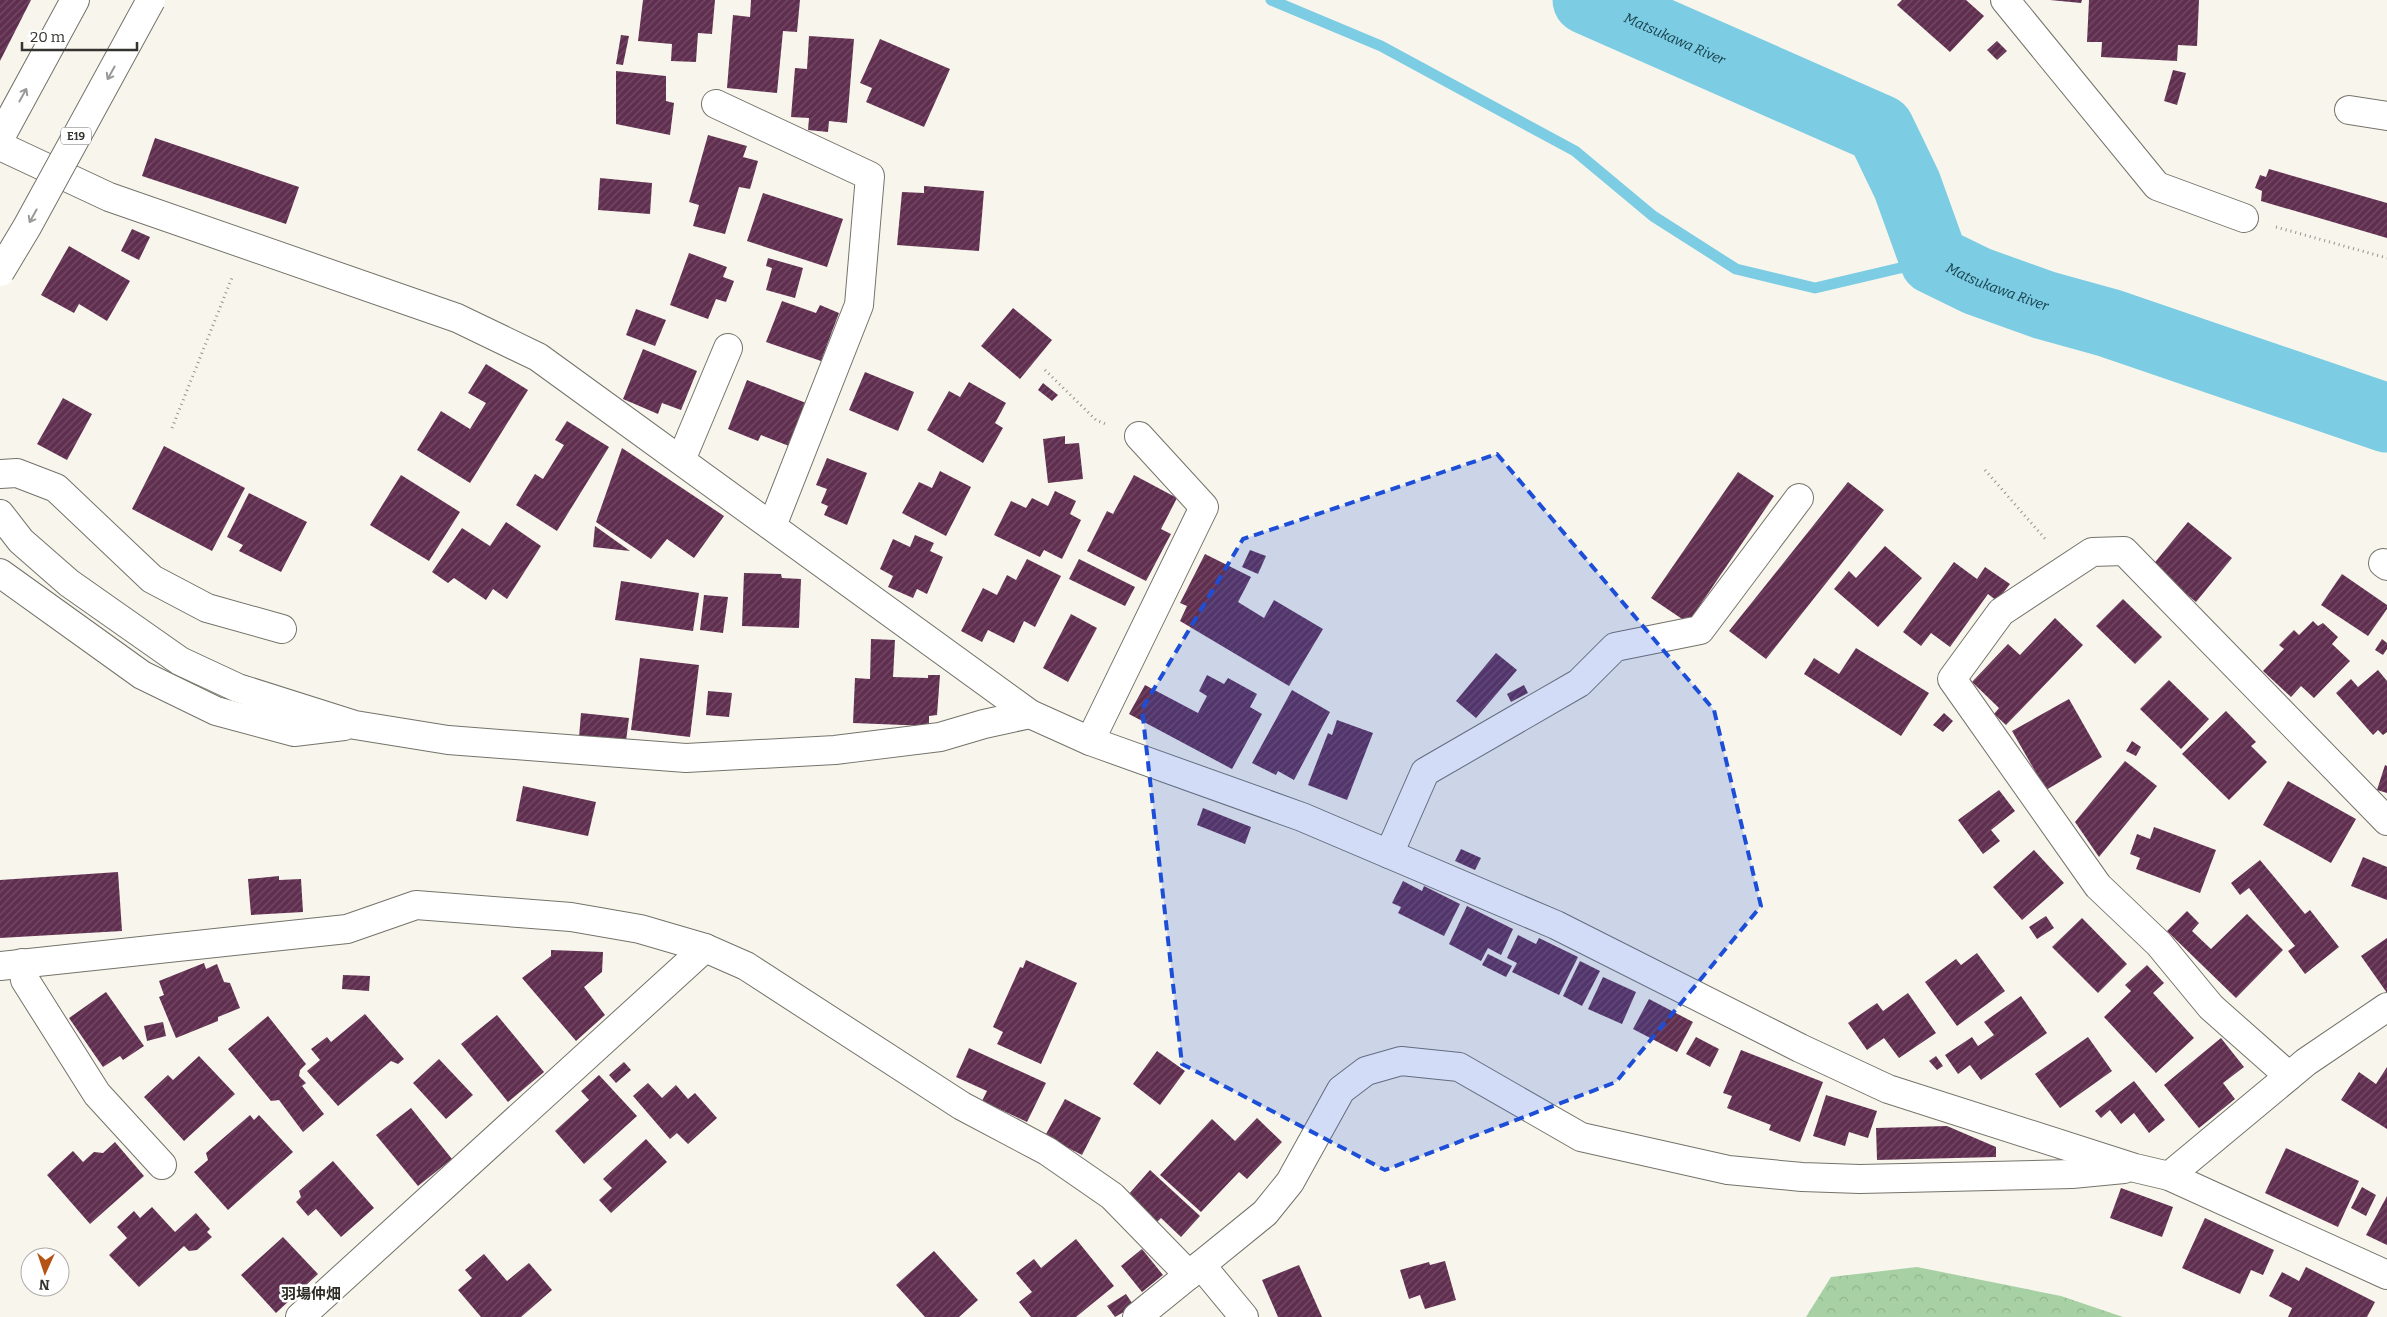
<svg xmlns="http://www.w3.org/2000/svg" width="2387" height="1317" font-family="Bitter,'Noto Sans JP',serif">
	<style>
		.forest { fill: url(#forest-crowns) }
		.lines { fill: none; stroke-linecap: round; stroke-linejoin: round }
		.stream { stroke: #7ccce4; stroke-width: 11 }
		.river { stroke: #7ccce4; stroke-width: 69 }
		.building { fill: url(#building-hatch) }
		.minor-casing { stroke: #74736a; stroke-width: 30 }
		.highway-casing { stroke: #74736a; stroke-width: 30 }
		.path { stroke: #94928c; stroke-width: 3; stroke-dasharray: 1 4; stroke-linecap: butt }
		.minor { stroke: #fff; stroke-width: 28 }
		.highway { stroke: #fff; stroke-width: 28 }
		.highway-bridge-casing { stroke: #74736a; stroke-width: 30; stroke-linecap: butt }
		.highway-bridge { stroke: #fff; stroke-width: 28 }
		.oneway { stroke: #9a9998 }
		.marked { fill: #1d4ed8; fill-opacity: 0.2; stroke: #1d4ed8; stroke-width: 4; stroke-dasharray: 10 6; stroke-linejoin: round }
		.labels { text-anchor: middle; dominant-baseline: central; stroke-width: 5; stroke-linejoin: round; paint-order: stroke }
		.shield { fill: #fff; stroke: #71706e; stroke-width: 1 }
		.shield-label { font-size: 11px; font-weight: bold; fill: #343330 }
		.water-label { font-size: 14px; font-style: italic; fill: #153b45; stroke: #fff }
		.quarter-label { font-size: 15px; font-weight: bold; fill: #2c2b24; stroke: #fff }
	</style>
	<defs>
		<pattern id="forest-crowns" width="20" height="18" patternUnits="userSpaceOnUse" patternTransform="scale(1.25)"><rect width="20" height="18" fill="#a7d1a5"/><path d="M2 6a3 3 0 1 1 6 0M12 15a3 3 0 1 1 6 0" fill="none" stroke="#90b48e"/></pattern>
		<pattern id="building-hatch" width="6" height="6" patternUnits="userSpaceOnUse" patternTransform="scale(1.25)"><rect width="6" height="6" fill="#602f50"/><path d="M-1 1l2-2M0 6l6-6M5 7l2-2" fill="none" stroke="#744c67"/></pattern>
	</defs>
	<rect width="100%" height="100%" fill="#f8f6ec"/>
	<path class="forest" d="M1917,1267L2061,1296L2123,1317H1806L1831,1277Z"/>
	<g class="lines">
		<path class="stream" d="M1271,0L1381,46L1575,151L1653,216L1736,269L1815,288L1934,260"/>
		<path class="river" id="s1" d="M1587,0L1880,129L1907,185L1934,260L1977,281L2044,305L2109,323L2387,418"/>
	</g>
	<g class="building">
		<path d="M0,0H31L0,61Z"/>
		<path d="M643,0H715L712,34L698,33L696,62L671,61L672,44L638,41Z"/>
		<path d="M751,0H800L797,32L783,31L777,93L727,88L733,15L750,17Z"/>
		<path d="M1902,0H1966L1984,16L1950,52L1897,5Z"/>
		<path d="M2050,0H2082L2081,3Z"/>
		<path d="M2089,0H2199L2197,46L2178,45L2177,61L2101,57L2102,42H2087Z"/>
		<path d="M621,35L629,36L623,65L616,64Z"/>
		<path d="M809,36L854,39L847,123L829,121L828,132L808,130L809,118L791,117L795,68L807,69Z"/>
		<path d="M880,39L950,69L924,127L866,102L872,88L860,83Z"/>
		<path d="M1997,41L2007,51L1997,60L1987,50Z"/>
		<path d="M2173,70L2186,73L2177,105L2164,101Z"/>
		<path d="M616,71L666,76V101L674,103L670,135L616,124Z"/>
		<path d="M708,135L747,146L743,157L758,161L750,189L739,187L725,234L693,226L699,205L689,202Z"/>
		<path d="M155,138L299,187L286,224L142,176Z"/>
		<path d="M2269,169L2387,203V238L2261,201L2262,191L2255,188L2260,175L2266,177Z"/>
		<path d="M600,178L652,183L650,214L598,210Z"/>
		<path d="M924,186L984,191L979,251L897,245L902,192L924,193Z"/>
		<path d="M763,193L843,219L827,267L747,241Z"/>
		<path d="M132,229L150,237L139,260L121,251Z"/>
		<path d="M69,246L130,281L107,321L79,304L74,313L41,295Z"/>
		<path d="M689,253L727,267L723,277L734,281L726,302L716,299L708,319L670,305Z"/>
		<path d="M768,258L803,268L795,298L766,290L772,268L766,266Z"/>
		<path d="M782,301L816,313L820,305L839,313L821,361L766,342Z"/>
		<path d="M1013,308L1052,340L1020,379L981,346Z"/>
		<path d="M636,309L666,320L655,346L626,335Z"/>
		<path d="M643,349L697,371L681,410L662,403L658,414L623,399Z"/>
		<path d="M486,364L528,390L470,483L417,450L441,411L470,429L486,403L468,393Z"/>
		<path d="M865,372L914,392L898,431L849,410Z"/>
		<path d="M747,380L806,403L789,446L761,435L758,441L728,429Z"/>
		<path d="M969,382L1006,403L995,423L1003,428L983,463L927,430L949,391L960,397Z"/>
		<path d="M1043,383L1058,395L1052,401L1038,390Z"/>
		<path d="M63,398L92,414L67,460L37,444Z"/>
		<path d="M567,421L609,447L557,531L516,505L535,474L543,479L564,445L555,440Z"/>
		<path d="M1065,436V444L1079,443L1083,479L1048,483L1043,439Z"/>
		<path d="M164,446L245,488L212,551L132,509Z"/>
		<path d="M622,448L724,516L694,558L667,539L651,559L596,522Z"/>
		<path d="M827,458L867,473L847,525L824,515L828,506L821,503L827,489L816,485Z"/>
		<path d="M940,471L971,487L946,536L902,513L919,482L932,488Z"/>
		<path d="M1738,472L1774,496L1688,623L1651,598Z"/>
		<path d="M401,475L460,512L429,561L370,525Z"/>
		<path d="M1134,475L1177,498L1161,529L1171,534L1146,581L1087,551L1107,511L1113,514Z"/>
		<path d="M1848,482L1884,510L1766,659L1729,631Z"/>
		<path d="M1055,491L1076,501L1070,514L1081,520L1062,559L1044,550L1040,557L994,535L1011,501L1026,508L1032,498L1048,506Z"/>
		<path d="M249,493L307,522L281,572L239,551L243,545L227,537Z"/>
		<path d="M506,522L541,546L507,599L493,589L486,600L454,578L448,583L432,572L462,528L490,546Z"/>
		<path d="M2188,522L2232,558L2196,602L2152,566Z"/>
		<path d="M595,526L630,551L593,547Z"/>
		<path d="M915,535L934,543L930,551L943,557L927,594L917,589L913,598L888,587L893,576L880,569L893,539L910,547Z"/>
		<path d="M1885,546L1922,578L1878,627L1834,589L1849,571L1856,578Z"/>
		<path d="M1250,550L1266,556L1258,574L1242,567Z"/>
		<path d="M1205,554L1251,577L1238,602L1264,618L1274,600L1323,629L1289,686L1180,621L1187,606L1180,603Z"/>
		<path d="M1027,559L1061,576L1035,627L1024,621L1014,643L988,630L982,642L961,631L983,588L997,595L1007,575L1016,580Z"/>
		<path d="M1079,559L1135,587L1125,606L1069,579Z"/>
		<path d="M1954,562L1977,579L1985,567L2010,584L1997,601L1988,594L1950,647L1931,633L1921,646L1903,632Z"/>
		<path d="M744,573L781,574L782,578L801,579L799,628L742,626Z"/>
		<path d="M2342,574L2387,605V609L2368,636L2321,605Z"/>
		<path d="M621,581L699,593L693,631L615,620Z"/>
		<path d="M704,595L728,597L723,633L700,630Z"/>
		<path d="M2123,599L2162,637L2135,664L2096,626Z"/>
		<path d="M1071,614L1097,628L1068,682L1043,668Z"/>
		<path d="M2055,618L2083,645L2006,725L1994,714L1999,708L1972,682L2008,644L2020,655Z"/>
		<path d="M2313,621L2318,626L2323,623L2338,637L2332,644L2350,661L2314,698L2301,686L2291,697L2263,671L2284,649L2279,645L2294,630L2299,635Z"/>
		<path d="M871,639L895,640L893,677L928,678V675H940L937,715L929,716V726L853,723L855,678L870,679Z"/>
		<path d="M2382,639L2387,643V649L2383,655L2375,650Z"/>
		<path d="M1856,648L1929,693L1901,736L1804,674L1814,658L1839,674Z"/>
		<path d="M1496,653L1517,670L1476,718L1456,701Z"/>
		<path d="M640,658L699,665L690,737L631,730Z"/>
		<path d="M2378,670L2387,681V732L2383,735L2378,730L2373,735L2336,693L2351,679L2358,687Z"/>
		<path d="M1207,675L1224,684L1228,678L1257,694L1250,707L1262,714L1232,769L1129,714L1145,685L1198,713L1207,696L1199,691Z"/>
		<path d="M2169,680L2209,719L2181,749L2140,709Z"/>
		<path d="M1524,685L1528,693L1511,702L1507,694Z"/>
		<path d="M1292,690L1330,712L1294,780L1278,771L1276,775L1252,763Z"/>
		<path d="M708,691L732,693L729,717L706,715Z"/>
		<path d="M2069,699L2102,757L2046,790L2012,731Z"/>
		<path d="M2226,711L2256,742L2251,746L2267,762L2229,800L2182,754Z"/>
		<path d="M581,713L629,718L626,741L579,737Z"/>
		<path d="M1944,713L1953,721L1943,732L1933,725Z"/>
		<path d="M1337,720L1373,733L1347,800L1308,785L1328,733L1332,735Z"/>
		<path d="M2132,741L2141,747L2136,756L2126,751Z"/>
		<path d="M2125,761L2157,786L2099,857L2075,822Z"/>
		<path d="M2385,765L2387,766V793L2377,790Z"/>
		<path d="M2288,781L2356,819L2331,863L2263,825Z"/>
		<path d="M523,786L596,802L588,836L516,821Z"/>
		<path d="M1999,790L2015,811L1991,830L2000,841L1983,854L1958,820Z"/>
		<path d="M1203,808L1251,827L1245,844L1197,825Z"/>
		<path d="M2154,827L2216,850L2200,893L2136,869L2140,858L2130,854L2137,834L2150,839Z"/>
		<path d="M1461,849L1481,858L1475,870L1455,861Z"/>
		<path d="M2034,850L2064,883L2022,920L1993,887Z"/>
		<path d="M2363,857L2387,867V900L2351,886Z"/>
		<path d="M2260,860L2305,914L2310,910L2339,947L2305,974L2288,951L2295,946L2249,888L2240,895L2231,883Z"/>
		<path d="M118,872L122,931L0,938V880Z"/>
		<path d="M279,876V880L301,879L303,912L251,915L248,879Z"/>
		<path d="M1403,881L1422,891L1424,886L1460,904L1444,936L1398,913L1401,907L1392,903Z"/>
		<path d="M1467,906L1513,929L1501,955L1488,948L1481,961L1449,944Z"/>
		<path d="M2187,911L2199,923L2192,931L2211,949L2247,914L2283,950L2236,998L2167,931Z"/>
		<path d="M2046,916L2054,928L2037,939L2029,927Z"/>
		<path d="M2082,918L2127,964L2098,993L2052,947Z"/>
		<path d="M1518,935L1536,944L1539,938L1578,957L1559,995L1512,972L1517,963L1507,958Z"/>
		<path d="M2387,938V993L2361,956Z"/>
		<path d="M551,950L603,952L602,972L584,987L605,1015L576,1041L522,978L551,956Z"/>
		<path d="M1977,953L2005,991L1957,1026L1925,982L1956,959L1961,965Z"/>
		<path d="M1488,954L1512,966L1506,977L1482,965Z"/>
		<path d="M1026,960L1077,983L1041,1064L997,1044L1003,1032L993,1027L1020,967L1023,968Z"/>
		<path d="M1580,961L1600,971L1582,1006L1563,996Z"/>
		<path d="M204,963L206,969L217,964L224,982L230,983L240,1008L218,1017V1021L176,1038L159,997L164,995L159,981Z"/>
		<path d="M2147,965L2164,983L2153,993L2194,1038L2156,1073L2104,1017L2131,991L2125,985Z"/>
		<path d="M343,975L370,976L369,991L342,989Z"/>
		<path d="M1603,977L1636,992L1622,1024L1588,1009Z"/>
		<path d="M106,992L144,1046L123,1060L120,1056L103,1067L69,1018Z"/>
		<path d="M1908,993L1936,1033L1899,1058L1884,1038L1867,1050L1848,1023L1877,1003L1883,1011Z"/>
		<path d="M2021,996L2047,1033L1981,1080L1970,1065L1958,1074L1945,1055L1972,1037L1978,1046L1994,1035L1984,1022Z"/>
		<path d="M1649,999L1693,1022L1677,1052L1633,1029Z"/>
		<path d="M365,1014L404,1059L398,1064L391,1061L338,1106L307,1071L320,1060L311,1049L327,1037L331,1042Z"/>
		<path d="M497,1015L544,1072L508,1102L461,1044Z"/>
		<path d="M268,1016L306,1064L300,1070L299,1076L306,1083L302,1086L324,1114L303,1132L279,1100L271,1101L228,1049Z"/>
		<path d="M163,1022L166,1036L147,1041L144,1026Z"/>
		<path d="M1696,1037L1719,1049L1710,1067L1686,1054Z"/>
		<path d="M2088,1037L2112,1071L2060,1108L2035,1074Z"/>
		<path d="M2221,1038L2244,1067L2223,1083L2235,1099L2199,1128L2164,1085Z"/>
		<path d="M969,1048L1046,1083L1027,1122L982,1101L987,1091L956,1077Z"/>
		<path d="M1741,1050L1823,1082L1800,1142L1769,1130L1771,1125L1727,1108L1732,1096L1723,1093Z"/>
		<path d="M1157,1051L1185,1071L1160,1105L1133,1084Z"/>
		<path d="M199,1056L235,1094L184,1141L144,1097L168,1075L173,1080Z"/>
		<path d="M1936,1056L1943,1066L1937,1070L1929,1061Z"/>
		<path d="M439,1059L473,1095L446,1119L413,1083Z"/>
		<path d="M624,1062L631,1070L616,1083L609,1075Z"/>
		<path d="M2387,1067V1129L2341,1100L2359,1072L2376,1084Z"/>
		<path d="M599,1075L637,1116L584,1164L555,1131L589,1100L581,1091Z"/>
		<path d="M2134,1081L2165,1120L2149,1133L2134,1113L2121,1124L2110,1110L2101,1118L2095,1111Z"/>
		<path d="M648,1083L662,1098L676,1085L688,1099L695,1093L717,1118L688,1144L677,1133L670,1139L633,1096Z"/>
		<path d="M1826,1095L1877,1111L1868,1138L1849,1132L1845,1146L1813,1136Z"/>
		<path d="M1065,1099L1101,1118L1082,1155L1045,1136Z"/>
		<path d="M411,1108L452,1159L418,1186L376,1135Z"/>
		<path d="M250,1115L254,1120L259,1115L293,1152L228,1210L194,1172L208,1160L206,1153Z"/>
		<path d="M1257,1118L1282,1142L1247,1179L1239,1172L1201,1212L1160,1175L1212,1119L1235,1141Z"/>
		<path d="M1947,1126L1996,1147V1157L1877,1160L1876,1128Z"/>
		<path d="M646,1139L667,1162L611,1213L599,1200L612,1188L603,1179Z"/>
		<path d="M115,1142L144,1176L90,1224L47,1175L73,1151L83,1162L94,1152L103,1153Z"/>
		<path d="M2286,1148L2359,1181L2338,1227L2265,1193Z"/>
		<path d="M333,1161L374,1208L341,1237L316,1209L308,1216L296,1202L301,1197L299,1191Z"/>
		<path d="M1150,1170L1200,1216L1181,1237L1161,1218L1157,1222L1128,1195Z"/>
		<path d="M2362,1187L2376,1195L2366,1216L2351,1208Z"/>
		<path d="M2121,1188L2173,1207L2162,1237L2110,1218Z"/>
		<path d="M2387,1196V1245L2366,1235Z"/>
		<path d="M152,1207L175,1232L196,1213L210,1229L207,1232L212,1237L197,1250L189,1251L184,1246L139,1287L109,1255L127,1238L117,1227L134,1211L140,1218Z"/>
		<path d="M2205,1218L2274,1250L2263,1275L2251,1270L2240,1294L2182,1268Z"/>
		<path d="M283,1237L318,1274L276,1313L241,1275Z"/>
		<path d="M1076,1239L1114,1286L1076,1317H1031L1019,1302L1032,1292L1016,1273L1034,1259L1041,1268Z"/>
		<path d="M1142,1249L1163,1275L1142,1292L1121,1266Z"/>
		<path d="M934,1251L978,1300L959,1317H925L896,1285Z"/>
		<path d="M484,1254L507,1281L529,1263L552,1290L521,1317H481L458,1290L472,1278L465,1270Z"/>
		<path d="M1445,1261L1456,1300L1425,1309L1420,1295L1409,1299L1400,1270L1429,1262L1430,1265Z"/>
		<path d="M1299,1265L1322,1317H1278L1262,1280Z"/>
		<path d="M2306,1267L2375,1302L2367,1317H2288L2292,1308L2269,1296L2282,1272L2299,1281Z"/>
		<path d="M1126,1294L1134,1306L1115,1317L1107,1306Z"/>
	</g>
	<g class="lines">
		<g class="minor-casing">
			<g id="minor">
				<path d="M2005,0L2157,186L2244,218"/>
				<path d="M716,104L870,176L859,305L772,526"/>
				<path d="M2349,110L2387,116"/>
				<path d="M0,146L109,197L457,318L538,357L1030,714L1090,741L1302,817L1556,925L1800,1048L1888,1089L2135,1168L2169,1176L2387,1275"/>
				<path d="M681,460L728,348"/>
				<path d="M0,474L17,473L56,488L152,579L207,608L282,629"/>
				<path d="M0,514L21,541L69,583L180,661L238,688L355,725L448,740L686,758L835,750L940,737L984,724L1030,714"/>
				<path d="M2383,563L2387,566"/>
				<path d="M0,573L142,675L216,711L294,732L344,726"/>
				<path d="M1090,741L1204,507L1139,436"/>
				<path d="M1389,854L1425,772L1579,683L1615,647L1700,630L1799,498"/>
				<path d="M22,963L25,980L97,1094L162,1165"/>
				<path d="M0,966L347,929L416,905L571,917L640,929L705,948L746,966L962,1106L1047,1151L1112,1196L1189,1275"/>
				<path d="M2289,1076L2211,1007L2159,944L2098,886L1952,679L2001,612L2092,552L2124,551L2387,821"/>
				<path d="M2169,1176L2306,1062L2387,1007"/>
				<path d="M1201,1265L1244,1317"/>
				<path d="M300,1317L705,948"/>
				<path d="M1137,1317L1265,1213L1290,1182L1341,1090L1366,1071L1401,1061L1459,1067L1581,1137L1728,1170L1802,1177L1860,1179L2072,1174L2124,1169"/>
			</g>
		</g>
		<g class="highway-casing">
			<path id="highway" d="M0,138L75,0"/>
		</g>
		<g class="path">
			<path d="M2276,227L2387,258"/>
			<path d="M1045,370L1096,420L1108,425"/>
			<path d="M172,428L233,275"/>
			<path d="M1985,470L2047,541"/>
		</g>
		<use href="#minor" class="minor"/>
		<use href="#highway" class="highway"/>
		<g class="highway-bridge-casing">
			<path id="highway-bridge" d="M0,272L27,227L151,0"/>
		</g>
		<use href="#highway-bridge" class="highway-bridge"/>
	</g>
	<defs><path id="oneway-shaft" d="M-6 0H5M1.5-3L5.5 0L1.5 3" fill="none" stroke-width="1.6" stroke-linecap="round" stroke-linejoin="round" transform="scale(1.25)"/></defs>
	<g class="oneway">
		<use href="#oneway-shaft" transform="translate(111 73) rotate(119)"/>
		<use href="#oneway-shaft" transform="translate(23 95) rotate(-61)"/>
		<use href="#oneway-shaft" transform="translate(33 216) rotate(119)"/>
	</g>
	<path class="marked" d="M1497,454L1714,710L1761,906L1616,1082L1385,1170L1182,1064L1142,709L1243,539Z"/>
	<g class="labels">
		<rect class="shield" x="61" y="127.5" width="30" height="17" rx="4"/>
		<g class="shield-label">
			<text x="76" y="136">E19</text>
		</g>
		<g class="water-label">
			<text stroke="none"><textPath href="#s1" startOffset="96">Matsukawa River</textPath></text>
			<text stroke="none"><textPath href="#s1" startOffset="531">Matsukawa River</textPath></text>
		</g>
		<g class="quarter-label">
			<text x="311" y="1294">羽場仲畑</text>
		</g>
	</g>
	<g transform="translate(45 1272) rotate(183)"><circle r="24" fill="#ffffff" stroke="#aeadac"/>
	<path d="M0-4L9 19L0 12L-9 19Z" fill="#b45313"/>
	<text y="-8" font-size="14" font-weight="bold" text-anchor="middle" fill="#343330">N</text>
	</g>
	<path d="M22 42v8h115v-8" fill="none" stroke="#343330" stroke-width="2.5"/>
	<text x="30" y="42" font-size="15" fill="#343330" stroke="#ffffff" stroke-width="4" paint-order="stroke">20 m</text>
</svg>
